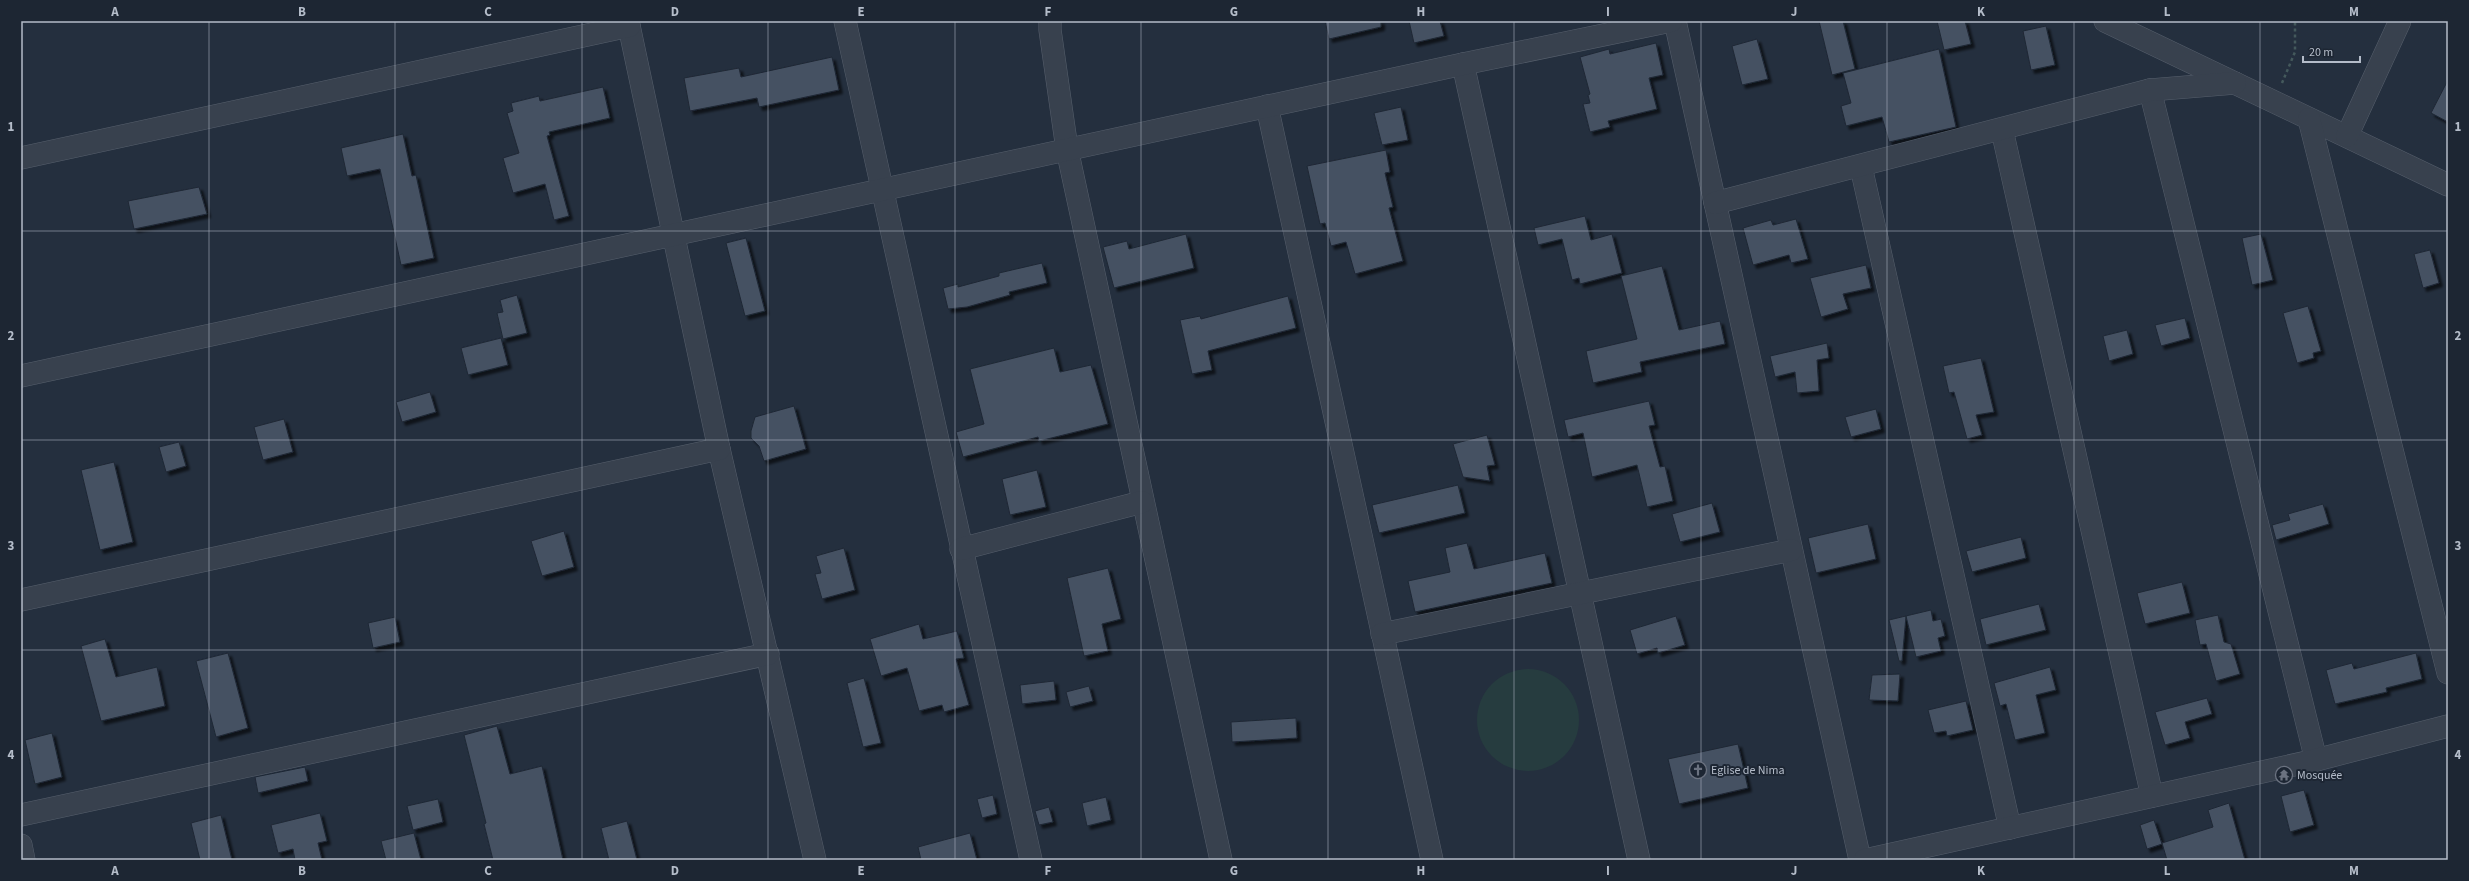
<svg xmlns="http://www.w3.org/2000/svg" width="2469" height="881" font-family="'Source Sans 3',sans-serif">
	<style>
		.green { fill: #263c3f }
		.building { fill: #455162; stroke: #1f2835; filter: url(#shadow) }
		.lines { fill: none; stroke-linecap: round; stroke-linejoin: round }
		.street-casing { stroke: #565f6c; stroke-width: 23 }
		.path { stroke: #44595c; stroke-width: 2.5; stroke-dasharray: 3 3; stroke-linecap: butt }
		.street { stroke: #38414e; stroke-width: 22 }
		.grid { fill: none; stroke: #b4bcc9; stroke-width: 1; stroke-opacity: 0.55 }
		.labels { text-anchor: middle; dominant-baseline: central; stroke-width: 4; stroke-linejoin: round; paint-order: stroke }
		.poi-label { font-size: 12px; fill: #b4bcc9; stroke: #1d2633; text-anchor: start }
		.neatline { fill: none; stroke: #b4bcc9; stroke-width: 1.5 }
		.grid-label { font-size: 13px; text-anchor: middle; font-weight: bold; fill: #b4bcc9 }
	</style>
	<defs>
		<filter id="shadow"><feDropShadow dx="3.5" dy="3.5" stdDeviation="1" flood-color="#0009"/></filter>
	</defs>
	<rect width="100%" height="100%" fill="#242f3e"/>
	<circle class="green" cx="1528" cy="720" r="51"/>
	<g class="building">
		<path d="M1325,21H1381V27L1329,39Z"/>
		<path d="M1409,21H1440L1444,36L1414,43Z"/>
		<path d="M1819,21H1843L1855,69L1832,75Z"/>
		<path d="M1937,21H1965L1971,44L1944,50Z"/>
		<path d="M2046,26L2055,65L2031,70L2023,31Z"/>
		<path d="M1757,39L1768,79L1742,85L1732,46Z"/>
		<path d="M1656,43L1663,75L1649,78L1657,109L1608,121L1610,127L1590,132L1583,104L1590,103L1588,95L1590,94L1580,57L1609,49L1610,54Z"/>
		<path d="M1939,49L1956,127L1889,142L1882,117L1846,126L1841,106L1851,103L1843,73Z"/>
		<path d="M832,57L839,90L759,107L757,98L690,111L684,78L739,68L741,77Z"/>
		<path d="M2448,80V122L2431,113Z"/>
		<path d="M603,87L610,118L549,132L550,135L547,136L569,216L554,220L545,184L513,193L503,158L519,153L507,113L513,111L511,103L539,96L540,101Z"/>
		<path d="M1401,107L1408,140L1382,145L1374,113Z"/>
		<path d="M403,134L412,176L416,175L434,258L401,265L380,169L347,176L341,148Z"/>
		<path d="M1386,150L1390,172L1385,173L1393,207L1389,208L1403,261L1355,274L1346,242L1331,246L1325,223L1320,224L1307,166Z"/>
		<path d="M199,187L207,214L134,229L128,201Z"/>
		<path d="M1585,216L1591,240L1612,234L1622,273L1580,284L1579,278L1572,280L1562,239L1538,245L1534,228Z"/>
		<path d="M1796,219L1808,259L1791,263L1789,255L1753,265L1743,228L1771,220L1773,225Z"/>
		<path d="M1186,234L1194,268L1114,288L1103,247L1127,241L1129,249Z"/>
		<path d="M2261,234L2273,280L2252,285L2242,238Z"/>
		<path d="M746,238L765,311L745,316L726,243Z"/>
		<path d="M2430,250L2439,283L2423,288L2414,254Z"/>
		<path d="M1042,263L1047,283L1009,292L1010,295L967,307L948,309L943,288L958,284V287L999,276V273Z"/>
		<path d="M1866,265L1871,288L1843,294L1848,309L1821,317L1810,278Z"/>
		<path d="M1662,266L1679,330L1720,321L1725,344L1640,362L1642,372L1593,383L1586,351L1637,339L1621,276Z"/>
		<path d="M517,295L527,333L503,339L497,313L503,312L500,300Z"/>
		<path d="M1288,296L1296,328L1208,351L1212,370L1192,374L1180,320L1200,316L1201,319Z"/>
		<path d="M2308,306L2321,351L2313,353L2314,358L2297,363L2283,313Z"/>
		<path d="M2185,318L2190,338L2161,346L2155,325Z"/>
		<path d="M2127,330L2133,354L2109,361L2103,336Z"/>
		<path d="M501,338L508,365L468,375L461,348Z"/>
		<path d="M1827,343L1829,358L1817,360L1819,391L1797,393L1795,372L1775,377L1770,356Z"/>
		<path d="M1054,348L1060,372L1091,365L1108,424L1039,441L1038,437L963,457L956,432L984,424L970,369Z"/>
		<path d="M1981,358L1994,412L1976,415L1982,435L1967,439L1954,392L1949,393L1943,366Z"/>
		<path d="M430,392L436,412L402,422L396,402Z"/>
		<path d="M1649,401L1655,425L1649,426L1660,467L1665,466L1673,501L1647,507L1637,465L1592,477L1583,433L1568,437L1564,420Z"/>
		<path d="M794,406L806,449L764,461L759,446L751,438V431L755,417Z"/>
		<path d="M1876,409L1881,429L1851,437L1845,417Z"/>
		<path d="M284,419L293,452L263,460L254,427Z"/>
		<path d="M1487,435L1495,465L1487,466L1490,481L1463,477L1453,444Z"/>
		<path d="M179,442L186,466L166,472L159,447Z"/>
		<path d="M114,462L133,542L100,550L81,470Z"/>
		<path d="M1037,470L1046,507L1010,515L1002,479Z"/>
		<path d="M1458,485L1465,513L1379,533L1372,505Z"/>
		<path d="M1712,503L1720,532L1680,542L1672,514Z"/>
		<path d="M2323,504L2329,524L2276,540L2272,525L2290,520L2288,514Z"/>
		<path d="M1868,524L1876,559L1816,573L1808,538Z"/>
		<path d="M564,531L574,567L542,576L531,541Z"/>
		<path d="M2021,537L2026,558L1972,572L1966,551Z"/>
		<path d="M1467,543L1474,569L1545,553L1552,583L1415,612L1408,581L1450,572L1445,548Z"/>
		<path d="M844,548L855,590L822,599L815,574L821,573L816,556Z"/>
		<path d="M1108,568L1121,619L1102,624L1108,651L1084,656L1067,578Z"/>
		<path d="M2182,582L2190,613L2145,624L2137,593Z"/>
		<path d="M2039,604L2046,630L1986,645L1980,619Z"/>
		<path d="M1931,610L1933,621L1941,619L1945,636L1938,638L1941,651L1916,657L1906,616L1902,661H1899L1889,620Z"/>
		<path d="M2218,615L2224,642L2231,644L2240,674L2216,681L2206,644L2200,645L2195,620Z"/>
		<path d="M1676,616L1685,645L1658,653L1657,648L1637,654L1630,630Z"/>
		<path d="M395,617L400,642L373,648L368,623Z"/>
		<path d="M919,624L923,639L957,631L964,658L956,659L969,705L944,712L942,705L919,711L907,668L881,676L870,639Z"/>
		<path d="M105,639L116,677L157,667L165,706L101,721L81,646Z"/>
		<path d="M228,653L248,728L216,737L196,661Z"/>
		<path d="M2416,653L2422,679L2386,688L2387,692L2335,704L2326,670L2352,663L2354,669Z"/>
		<path d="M2050,667L2056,690L2036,695L2045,733L2015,740L2006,704L2000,706L1994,683Z"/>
		<path d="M1900,674L1898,701L1869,700L1872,675Z"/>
		<path d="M864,678L881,743L863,747L847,683Z"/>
		<path d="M1054,681L1056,700L1022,704L1020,685Z"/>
		<path d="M1089,686L1093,701L1070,707L1066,692Z"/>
		<path d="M2207,698L2212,714L2185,722L2190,738L2165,745L2155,712Z"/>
		<path d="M1966,701L1973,730L1947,736L1946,731L1934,733L1928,710Z"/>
		<path d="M1296,718L1297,738L1232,742L1231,722Z"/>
		<path d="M497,726L510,774L542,766L563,860H493L484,824L486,823L464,735Z"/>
		<path d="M52,733L62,777L35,784L25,740Z"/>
		<path d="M1738,744L1748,788L1679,804L1668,759Z"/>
		<path d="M305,767L308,781L258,793L255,777Z"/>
		<path d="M2304,790L2314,825L2290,832L2281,796Z"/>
		<path d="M993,795L997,814L982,818L977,799Z"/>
		<path d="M1106,797L1111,820L1087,826L1082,803Z"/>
		<path d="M438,799L443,822L413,830L407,806Z"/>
		<path d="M2229,803L2245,860H2167L2162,843L2213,827L2208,810Z"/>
		<path d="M1049,807L1053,822L1039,825L1035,811Z"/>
		<path d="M320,813L327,841L318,843L322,860H295L293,849L278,853L271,825Z"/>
		<path d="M221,815L232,860H200L191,823Z"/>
		<path d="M2154,820L2162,844L2147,849L2140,825Z"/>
		<path d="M627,821L637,860H609L601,828Z"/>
		<path d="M414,833L421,860H386L381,841Z"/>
		<path d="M970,833L977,860H921L918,847Z"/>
	</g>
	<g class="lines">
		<g class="street-casing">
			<g id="street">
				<path d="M628,21L719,449L815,860"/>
				<path d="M845,21L1031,860"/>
				<path d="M1050,21V30L1067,149L1221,860"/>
				<path d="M1675,21L1860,860"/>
				<path d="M2105,21L2448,185"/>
				<path d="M1463,64L1639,860"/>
				<path d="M2150,90L2316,760"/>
				<path d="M1267,106L1432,860"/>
				<path d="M2309,119L2448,673"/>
				<path d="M2002,130L2152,796"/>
				<path d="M2347,136L2400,21"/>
				<path d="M21,158L629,26"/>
				<path d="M1861,167L2010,828"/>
				<path d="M1715,203L2150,90L2235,83"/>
				<path d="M21,376L1463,64L1671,21"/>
				<path d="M961,549L1142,502"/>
				<path d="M21,600L719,449"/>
				<path d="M1382,634L1791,550"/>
				<path d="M21,815L768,654"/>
				<path d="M21,845L24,860"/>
				<path d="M1865,860L2316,760L2448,726"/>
			</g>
		</g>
		<path class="path" d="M2282,83L2295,52V21"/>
		<use href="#street" class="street"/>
	</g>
	<path class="grid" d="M209,21V860M395,21V860M582,21V860M768,21V860M955,21V860M1141,21V860M1328,21V860M1514,21V860M1701,21V860M1887,21V860M2074,21V860M2260,21V860M21,231H2448M21,440H2448M21,650H2448"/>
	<defs>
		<g id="church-ring" transform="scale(0.9)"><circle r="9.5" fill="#1d2633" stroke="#6b7280" stroke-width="1.5"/><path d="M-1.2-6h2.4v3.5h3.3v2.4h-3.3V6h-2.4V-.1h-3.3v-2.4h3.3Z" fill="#6b7280"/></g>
		<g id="temple-ring" transform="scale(0.9)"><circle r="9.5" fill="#1d2633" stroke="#6b7280" stroke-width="1.5"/><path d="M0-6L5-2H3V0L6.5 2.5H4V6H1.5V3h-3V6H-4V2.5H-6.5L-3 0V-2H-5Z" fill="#6b7280"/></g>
	</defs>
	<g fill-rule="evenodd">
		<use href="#church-ring" x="1698" y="770"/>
		<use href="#temple-ring" x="2284" y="775"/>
	</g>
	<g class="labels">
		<g class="poi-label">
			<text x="1711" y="770">Eglise de Nima</text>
			<text x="2297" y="775">Mosquée</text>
		</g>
	</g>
	<rect width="2469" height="881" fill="none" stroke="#1d2633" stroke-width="44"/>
	<path d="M2303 56v6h57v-6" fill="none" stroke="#b4bcc9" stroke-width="2"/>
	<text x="2309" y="56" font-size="12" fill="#b4bcc9" stroke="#1d2633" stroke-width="3" paint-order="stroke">20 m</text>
	<rect x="22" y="22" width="2425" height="837" class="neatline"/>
	<g class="grid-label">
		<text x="115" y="16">A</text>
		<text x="302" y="16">B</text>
		<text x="488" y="16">C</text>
		<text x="675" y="16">D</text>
		<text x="861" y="16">E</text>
		<text x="1048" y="16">F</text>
		<text x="1234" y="16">G</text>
		<text x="1421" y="16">H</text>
		<text x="1608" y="16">I</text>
		<text x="1794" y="16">J</text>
		<text x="1981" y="16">K</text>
		<text x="2167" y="16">L</text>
		<text x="2354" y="16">M</text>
		<text x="11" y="131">1</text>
		<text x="2458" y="131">1</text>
		<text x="11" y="340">2</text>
		<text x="2458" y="340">2</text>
		<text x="11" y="550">3</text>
		<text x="2458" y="550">3</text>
		<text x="11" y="759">4</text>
		<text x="2458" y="759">4</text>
		<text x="115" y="875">A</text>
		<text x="302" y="875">B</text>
		<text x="488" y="875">C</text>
		<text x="675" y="875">D</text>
		<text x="861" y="875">E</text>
		<text x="1048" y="875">F</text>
		<text x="1234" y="875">G</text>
		<text x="1421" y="875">H</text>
		<text x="1608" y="875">I</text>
		<text x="1794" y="875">J</text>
		<text x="1981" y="875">K</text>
		<text x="2167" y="875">L</text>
		<text x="2354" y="875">M</text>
	</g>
</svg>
